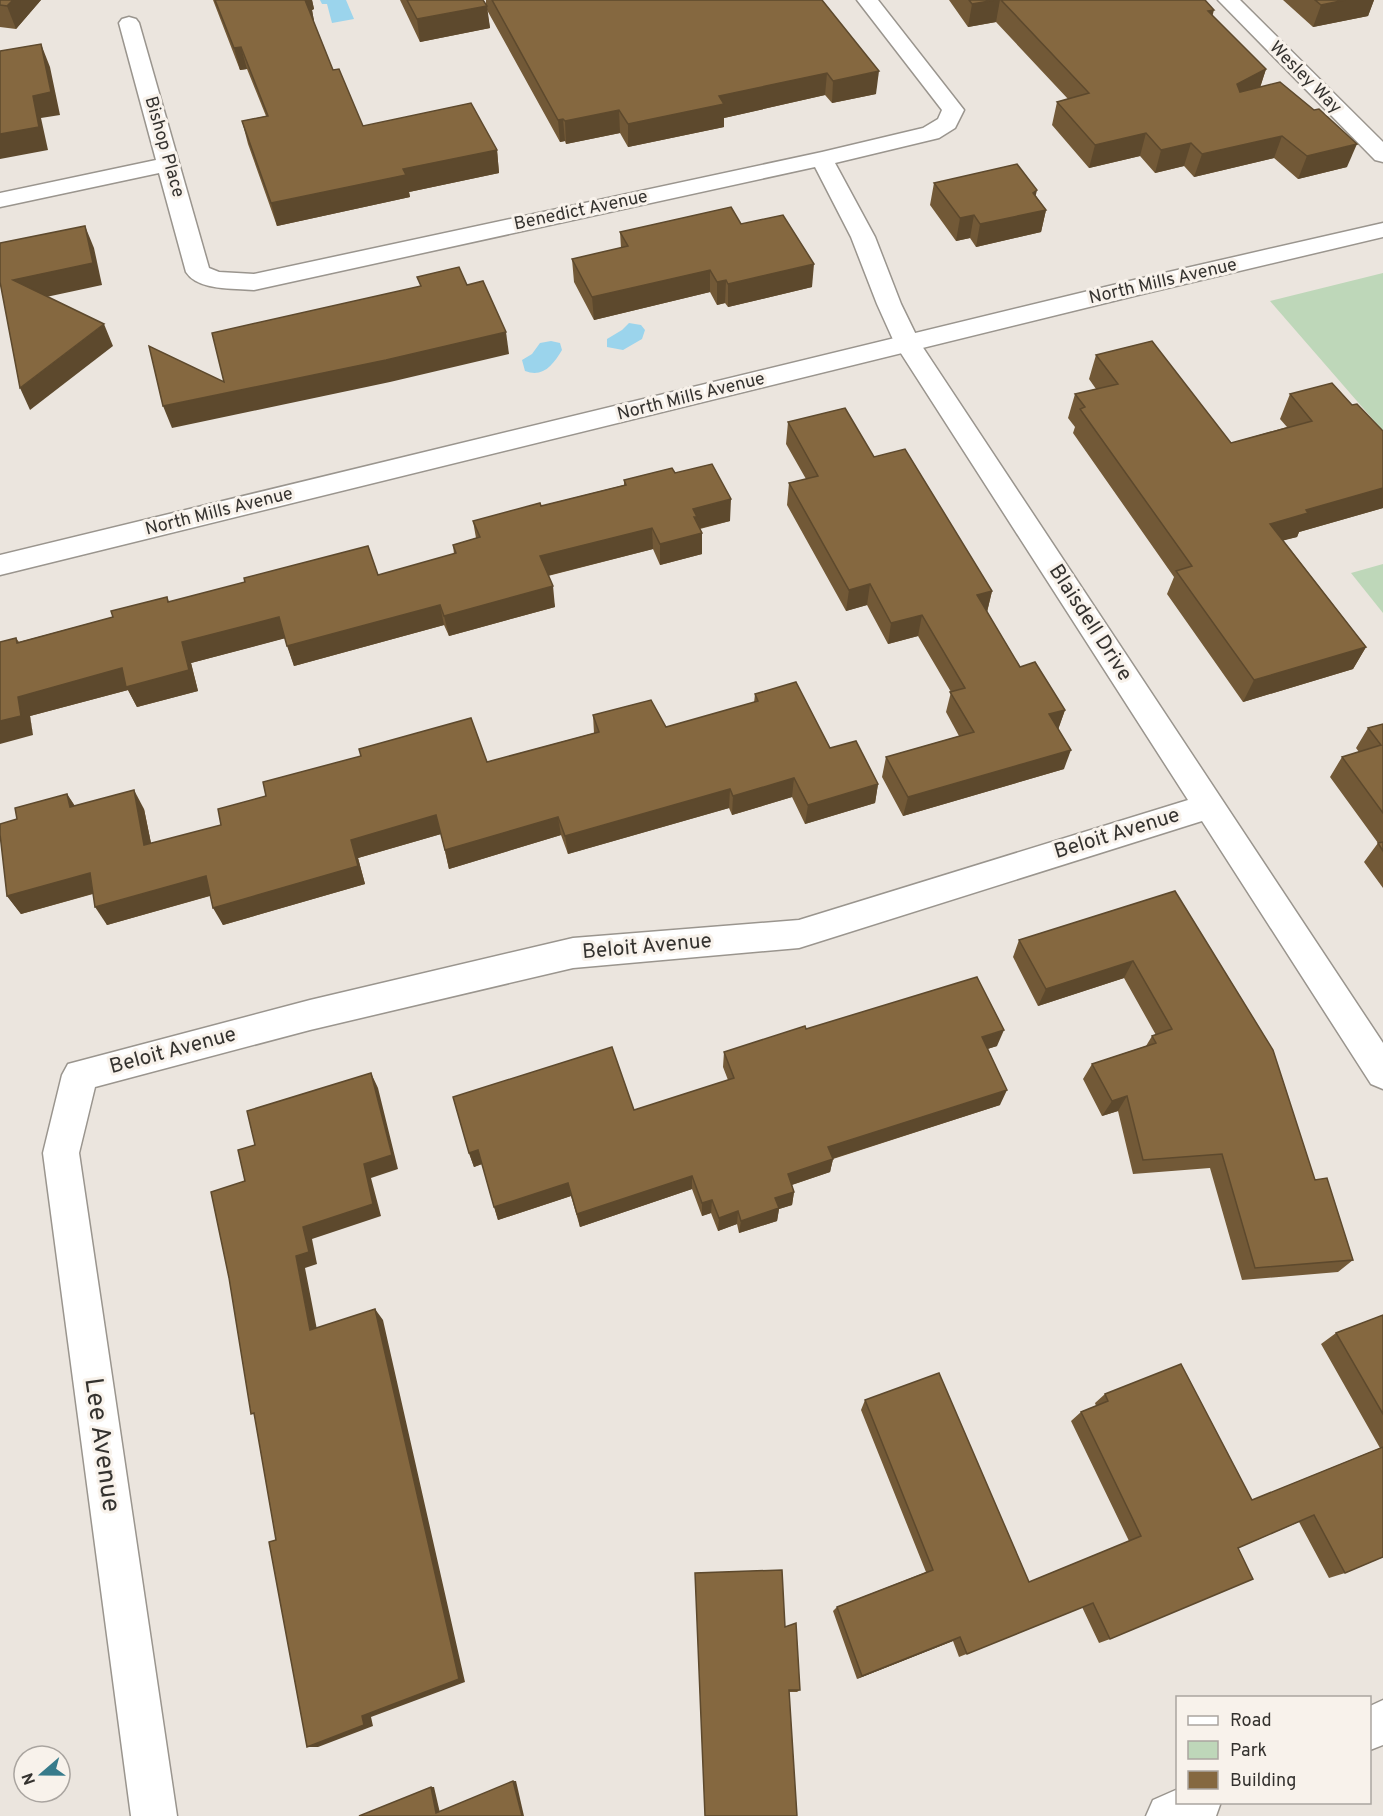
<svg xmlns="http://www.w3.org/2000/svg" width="1383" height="1816" font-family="Overpass,sans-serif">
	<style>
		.green { fill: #bed7b9 }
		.water { fill: #9bd4ec }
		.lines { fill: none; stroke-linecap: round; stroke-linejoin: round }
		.minor-casing { stroke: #9a958e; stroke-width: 3 }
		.major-casing { stroke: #9a958e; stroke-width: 3 }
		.minor { fill: #fff; fill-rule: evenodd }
		.major { fill: #fff; fill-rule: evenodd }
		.wall { fill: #725937 }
		.shaded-wall { fill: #5d492d }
		.building { fill: #856840; stroke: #5d492d; stroke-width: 1.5 }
		.labels { text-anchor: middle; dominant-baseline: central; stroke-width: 6; stroke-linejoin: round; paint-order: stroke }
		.far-street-label { font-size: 18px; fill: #34322f; stroke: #f8f2eb }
		.street-label { font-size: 21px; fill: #34322f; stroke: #f8f2eb }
		.near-street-label { font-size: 26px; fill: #34322f; stroke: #f8f2eb }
	</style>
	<rect width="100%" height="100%" fill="#ebe5de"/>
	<g class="green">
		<path d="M1383,273V431L1270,301Z"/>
		<path d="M1383,564V613L1351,573Z"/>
	</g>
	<g class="water">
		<path d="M320,0H346L354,19L332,23L327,4H322Z"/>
		<path d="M629,323L641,325L645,330L642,339L623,350L607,347V339L622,330Z"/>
		<path d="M551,341L560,343L562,350C553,365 543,378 525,371L522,360L532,354L540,343Z"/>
	</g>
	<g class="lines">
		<g class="minor-casing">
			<g id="minor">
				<path d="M857,0H878L964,110L955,128L939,138L835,163L875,237L901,304L920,343L1383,1043V1089L1371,1084L1202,821L799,948L573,968L310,1030L95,1087L79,1153L177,1816H131L43,1153L62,1075L68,1064L310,1000L573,938L799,920L1188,800L895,344L877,304L851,237L815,167L254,290C234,288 198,291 186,272L159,173L0,207V193L156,160L119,23L122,19L129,17L136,19L139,23L209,268L219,272L254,274L822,152L923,128L938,119L942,110Z"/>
				<path d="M1218,0H1240L1383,142V162L1375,160Z"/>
				<path d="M1383,1700V1745L1370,1750V1706Z"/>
				<path d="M1178,1789V1802H1221L1216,1816H1146L1153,1800Z"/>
			</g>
		</g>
		<g class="major-casing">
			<path id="major" d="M1383,223V237L1138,295L0,575V555L1138,279Z"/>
		</g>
		<use href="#minor" class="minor"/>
		<use href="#major" class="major"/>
	</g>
	<g class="wall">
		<path d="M0,0H41L16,29L0,27Z"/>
		<path d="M213,0H312L314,9L312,10L314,21H313L333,70L363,126L497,150L499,173L409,192L410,197L277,226L248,144L242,121L266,116L247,69L240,70Z"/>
		<path d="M400,0H483L486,5V0H822L876,94L832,103L825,95L724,118V127L628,147L620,133L566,144L565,141L560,142L487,10L490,28L420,42Z"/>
		<path d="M949,0H1205L1213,16L1266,69L1260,87L1347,167L1298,179L1274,158L1194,177L1184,166L1155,173L1140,156L1089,168L1052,125L1057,102L1068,99L996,22L968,27Z"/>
		<path d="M1283,0H1374L1368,16L1313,27Z"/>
		<path d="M934,183L1036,196L1046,210L1041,232L976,247L970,238L956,241L930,205Z"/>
		<path d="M741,224L812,287L728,307L725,303L717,305L710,292L594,320L574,282L572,259L621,248L620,232Z"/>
		<path d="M1096,355L1231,443L1287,427L1280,419L1290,394L1352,405L1383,431V508L1299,532L1297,537L1283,540L1366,647L1353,669L1243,702L1167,594L1174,577L1073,433L1075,427L1068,418L1075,394L1096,389L1089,379Z"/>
		<path d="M788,422L874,457L992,591L987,612L1020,667L1065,710L1058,729L1064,769L903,816L882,777L886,757L959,736L946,712L951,692L918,636L888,644L867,605L846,611L787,505L789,483L806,479L786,444Z"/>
		<path d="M675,473L730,521L700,529L702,533V554L660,565L653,549L548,576L555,607L449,636L444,625L294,666L285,638L191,663L198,691L137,707L128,690L30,716L33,735L16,638L19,642L113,617L167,597L169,602L378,575L454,554L453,545L476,538L473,521L541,506L624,485V480Z"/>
		<path d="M755,694L878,784L875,803L805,824L792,797L732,815L729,808L568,854L561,835L449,869L441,834L358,858L365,884L223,925L210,896L107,925L93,894L21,914L7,896L67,794L75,806L144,809L151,843L487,762L594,733L593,715L666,727L754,703Z"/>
		<path d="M1383,724V888L1364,862L1378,843L1330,777L1342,757L1359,752L1356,748L1368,728Z"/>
		<path d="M1175,891L1353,1260L1338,1272L1242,1280L1210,1168L1133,1174L1118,1111L1102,1116L1083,1079L1092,1064L1146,1046L1152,1036L1156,1035L1124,978L1038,1006L1013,957L1019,940Z"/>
		<path d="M806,1029L997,1046L987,1049L1000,1105L833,1159L830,1172L792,1185L794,1192L792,1205L779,1209L777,1221L739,1233L737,1224L718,1231L711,1213L702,1216L692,1189L580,1227L571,1196L498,1220L482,1164L474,1167L469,1153L634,1110L728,1080L723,1067L724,1052Z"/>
		<path d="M1383,1315V1557L1345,1573L1329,1578L1299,1522L1238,1548L1110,1639L1099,1643L1082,1607L959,1657L953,1641L857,1679L833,1611L837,1607L926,1572L861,1410L865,1400L1029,1582L1129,1541L1071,1421L1081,1412L1096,1406L1095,1403L1105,1394L1252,1500L1380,1448L1321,1344L1336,1333Z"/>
		<path d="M785,1627L800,1690L797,1692H789Z"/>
	</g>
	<g class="shaded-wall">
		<path d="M13,0H41L16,29L7,6Z"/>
		<path d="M304,0H312L314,9L312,10L314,21L309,22Z"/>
		<path d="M995,0H1000L996,22L968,27L972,4Z"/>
		<path d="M1345,0H1374L1368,16L1313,27L1321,5Z"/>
		<path d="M487,6L490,28L420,42L417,19Z"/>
		<path d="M1214,10L1208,32V11Z"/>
		<path d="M41,44L50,67L60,115L41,118L48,150L0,159V134L33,96Z"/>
		<path d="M241,47L247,69L240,70L234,48Z"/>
		<path d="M1266,69L1259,91L1230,107L1237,84Z"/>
		<path d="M879,71L876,94L832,103L833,81Z"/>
		<path d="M827,73L825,95L724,118V127L628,147V124L719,96Z"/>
		<path d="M619,110L620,133L566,144L565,121Z"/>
		<path d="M563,119L565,141L560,142L558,120Z"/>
		<path d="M1146,133L1140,156L1089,168L1095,145Z"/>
		<path d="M1282,136L1274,158L1194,177L1202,154Z"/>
		<path d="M1191,143L1184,166L1155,173L1161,150Z"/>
		<path d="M1357,144L1347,167L1298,179L1307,156Z"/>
		<path d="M497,150L499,173L409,192L410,197L277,226L271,203L403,169Z"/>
		<path d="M1037,190L1032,212L1046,210L1041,232L976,247L980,224Z"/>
		<path d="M974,215L970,238L956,241L960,218Z"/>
		<path d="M85,226L94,248L102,285L23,302L13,280Z"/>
		<path d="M814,264L812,287L728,307V284Z"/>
		<path d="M710,270V292L594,320L592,297Z"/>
		<path d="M726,280L725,303L717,305V282Z"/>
		<path d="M104,324L113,346L30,410L20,388Z"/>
		<path d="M506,332L509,354L390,382L172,428L163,406Z"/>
		<path d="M1383,488V508L1299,532L1297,537L1259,547L1270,524L1306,510Z"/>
		<path d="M731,499L730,521L697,529L702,533V554L660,565V544L693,509Z"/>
		<path d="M652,528L653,549L542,577L540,556Z"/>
		<path d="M870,584L867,605L846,611L849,590Z"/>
		<path d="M553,586L555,607L449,636L444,616Z"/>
		<path d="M992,591L987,612L977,595Z"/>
		<path d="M440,605L444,625L294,666L287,646Z"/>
		<path d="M922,615L918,636L888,644L891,623Z"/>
		<path d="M279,617L286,638L191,663L198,691L137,707L128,690L30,716L33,735L0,744V721L18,697L182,642Z"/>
		<path d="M1366,647L1353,669L1243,702L1254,680Z"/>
		<path d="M1065,710L1058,730L1049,714Z"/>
		<path d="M1071,750L1064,769L903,816L908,797Z"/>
		<path d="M794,778L792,797L732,815L733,796Z"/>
		<path d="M878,784L875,803L805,824L808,805Z"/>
		<path d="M730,789L729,808L568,854L565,836Z"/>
		<path d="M134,790L144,809L155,863L144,845Z"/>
		<path d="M67,794L79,813L70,807Z"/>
		<path d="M436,815L441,834L358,858L365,884L223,925L213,908L351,840Z"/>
		<path d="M558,817L561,835L449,869L445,850Z"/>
		<path d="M90,873L102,891L21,914L7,896Z"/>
		<path d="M206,876L216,894L107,925L95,907Z"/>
		<path d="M1133,961L1124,978L1038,1006L1046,989Z"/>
		<path d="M1004,1030L997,1046L975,1053L982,1037Z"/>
		<path d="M371,1073L378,1088L398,1169L371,1178L381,1216L312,1239L317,1264L305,1268L319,1340L310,1330L296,1256L303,1227L364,1164Z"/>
		<path d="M1007,1090L1000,1105L825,1161L828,1147Z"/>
		<path d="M1127,1096L1118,1111L1102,1116L1112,1101Z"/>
		<path d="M478,1150L482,1164L474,1167L469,1153Z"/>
		<path d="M833,1159L830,1172L785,1187L788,1174Z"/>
		<path d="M692,1176V1189L580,1227L577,1214Z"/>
		<path d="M568,1183L571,1196L498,1220L494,1207Z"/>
		<path d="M794,1192L792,1205L779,1209L777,1221L739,1233L741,1221L775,1198Z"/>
		<path d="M712,1200L711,1213L702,1216V1203Z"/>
		<path d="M738,1211L737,1224L718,1231L719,1218Z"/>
		<path d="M375,1309L383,1320L465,1682L371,1717L373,1726L318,1747H307L362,1716Z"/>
		<path d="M960,1637L953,1641L857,1679L862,1676Z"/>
		<path d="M513,1781H516L524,1816H522Z"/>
		<path d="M431,1787H434L440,1813H436Z"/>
	</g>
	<g class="building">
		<path d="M0,0H13L7,6L0,5Z"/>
		<path d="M215,0H305L333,70L339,69L363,126L471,103L497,150L403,169L406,175L271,203L242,121L268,116L241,47L234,48Z"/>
		<path d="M407,0H483L487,6L417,19Z"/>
		<path d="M492,0H822L879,71L833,81L827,73L719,96L724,104L628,124L619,110L565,121L563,119L558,120Z"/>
		<path d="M969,0H995L972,4Z"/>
		<path d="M1001,0H1205L1214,10L1208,11L1266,69L1237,84L1240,92L1280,82L1314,110L1319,109L1357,144L1307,156L1282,136L1202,154L1191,143L1161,150L1146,133L1095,145L1057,102L1089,93Z"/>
		<path d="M1315,0H1345L1321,5Z"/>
		<path d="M41,44L51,92L33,96L39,127L0,134V51Z"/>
		<path d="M1017,164L1037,190L1033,193L1046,210L980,224L974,215L960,218L934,183Z"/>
		<path d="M731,207L741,224L783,215L814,264L728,284L726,280L717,282L710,270L592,297L572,259L628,246L620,232Z"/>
		<path d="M85,226L93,263L13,280L104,324L20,388L0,282V243Z"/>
		<path d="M459,267L467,285L483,281L506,332L386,360L163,406L149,346L224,382L212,333L421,286L417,277Z"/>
		<path d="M1152,341L1231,443L1312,421L1290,394L1332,383L1352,405L1357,404L1383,431V488L1306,510L1308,513L1270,524L1366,647L1254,680L1176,571L1192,566L1080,409L1085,407L1075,394L1118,384L1096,355Z"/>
		<path d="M845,408L874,457L905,449L992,591L977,595L1020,667L1035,662L1065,710L1049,714L1071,750L908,797L886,757L974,732L950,692L965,688L922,615L891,623L870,584L849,590L789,483L818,476L788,422Z"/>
		<path d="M712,464L731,499L693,509L697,517H694L702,533L660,544L652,528L540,556L553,586L444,616L440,605L287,646L279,617L182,642L189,670L126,687L122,668L18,697L21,716L0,721V642L16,638L17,643L113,617L111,611L167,597L168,602L245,582L244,578L368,546L378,575L456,553L453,545L480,537L473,521L540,503L541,506L626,485L624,480L672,468L675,473Z"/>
		<path d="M796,682L830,748L856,741L878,784L808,805L794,778L733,796L730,789L565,836L558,817L445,850L436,815L351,840L358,866L213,908L206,876L95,907L90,873L7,896L0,834V824L17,819L15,808L67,794L70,807L134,790L144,845L221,825L218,809L266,796L263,782L361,756L359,749L471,718L487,762L599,732L593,715L651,700L666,727L758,701L755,694Z"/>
		<path d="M1383,724V813L1342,757L1381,745L1368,728Z"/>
		<path d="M1383,842V851L1378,843Z"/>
		<path d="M1175,891L1273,1050L1315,1180L1327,1178L1353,1260L1255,1268L1222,1154L1143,1160L1127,1096L1112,1101L1092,1064L1156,1043L1152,1036L1172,1029L1133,961L1046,989L1019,940Z"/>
		<path d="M977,977L1004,1030L982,1037L1007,1090L828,1147L833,1159L788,1174L794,1192L775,1198L779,1208L741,1221L738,1211L719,1218L712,1200L702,1203L692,1176L577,1214L568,1183L494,1207L478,1150L469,1153L453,1097L612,1047L634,1110L734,1078L724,1052L805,1026L806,1029Z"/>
		<path d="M371,1073L392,1155L364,1164L373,1204L303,1227L309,1252L296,1256L310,1330L375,1309L459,1679L362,1716L364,1725L307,1747L269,1542L276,1540L254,1413L251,1414L229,1278L211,1192L245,1181L238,1150L255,1145L247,1111Z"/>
		<path d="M1383,1315V1414L1336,1333Z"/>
		<path d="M1181,1364L1252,1500L1383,1447V1557L1345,1573L1314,1515L1238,1548L1253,1579L1110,1639L1093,1603L967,1654L960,1637L862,1676L837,1607L933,1570L865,1400L939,1373L1029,1582L1141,1536L1081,1412L1108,1401L1105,1394Z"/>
		<path d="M782,1570L785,1627L796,1623L800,1690H789L797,1816H705L695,1573Z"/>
		<path d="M513,1781L522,1816H359L431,1787L436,1813Z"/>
	</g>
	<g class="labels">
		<g class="far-street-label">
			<text transform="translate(1305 78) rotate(45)">Wesley Way</text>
			<text transform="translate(164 147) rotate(74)">Bishop Place</text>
			<text transform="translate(581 211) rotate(-12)">Benedict Avenue</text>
			<text transform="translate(1163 282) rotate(-13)">North Mills Avenue</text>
			<text transform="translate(691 397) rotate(-14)">North Mills Avenue</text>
			<text transform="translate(219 512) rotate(-14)">North Mills Avenue</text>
		</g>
		<g class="street-label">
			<text transform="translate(1090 623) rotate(57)">Blaisdell Drive</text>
			<text transform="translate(1117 834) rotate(-17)">Beloit Avenue</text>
			<text transform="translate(647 947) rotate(-5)">Beloit Avenue</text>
			<text transform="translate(173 1051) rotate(-15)">Beloit Avenue</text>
		</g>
		<g class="near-street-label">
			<text transform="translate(101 1445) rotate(82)">Lee Avenue</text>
		</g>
	</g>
	<rect x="1176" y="1696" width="195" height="108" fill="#f8f2eb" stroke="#aaa5a0" stroke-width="1.5"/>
	<rect x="1188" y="1716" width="30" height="9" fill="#ffffff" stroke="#aaa5a0" stroke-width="1.5"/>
	<text x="1230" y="1726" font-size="18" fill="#34322f">Road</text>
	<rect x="1188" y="1741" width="30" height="18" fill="#bed7b9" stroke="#aaa5a0" stroke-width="1.5"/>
	<text x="1230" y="1756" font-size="18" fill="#34322f">Park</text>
	<rect x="1188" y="1771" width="30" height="18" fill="#856840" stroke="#aaa5a0" stroke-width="1.5"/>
	<text x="1230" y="1786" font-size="18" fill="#34322f">Building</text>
	<g transform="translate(42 1774) rotate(250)"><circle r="28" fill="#f8f2eb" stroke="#aaa5a0" stroke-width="1.5"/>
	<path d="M0-4.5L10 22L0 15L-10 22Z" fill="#377b8b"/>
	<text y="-9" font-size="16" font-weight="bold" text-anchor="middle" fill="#34322f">N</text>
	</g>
</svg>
